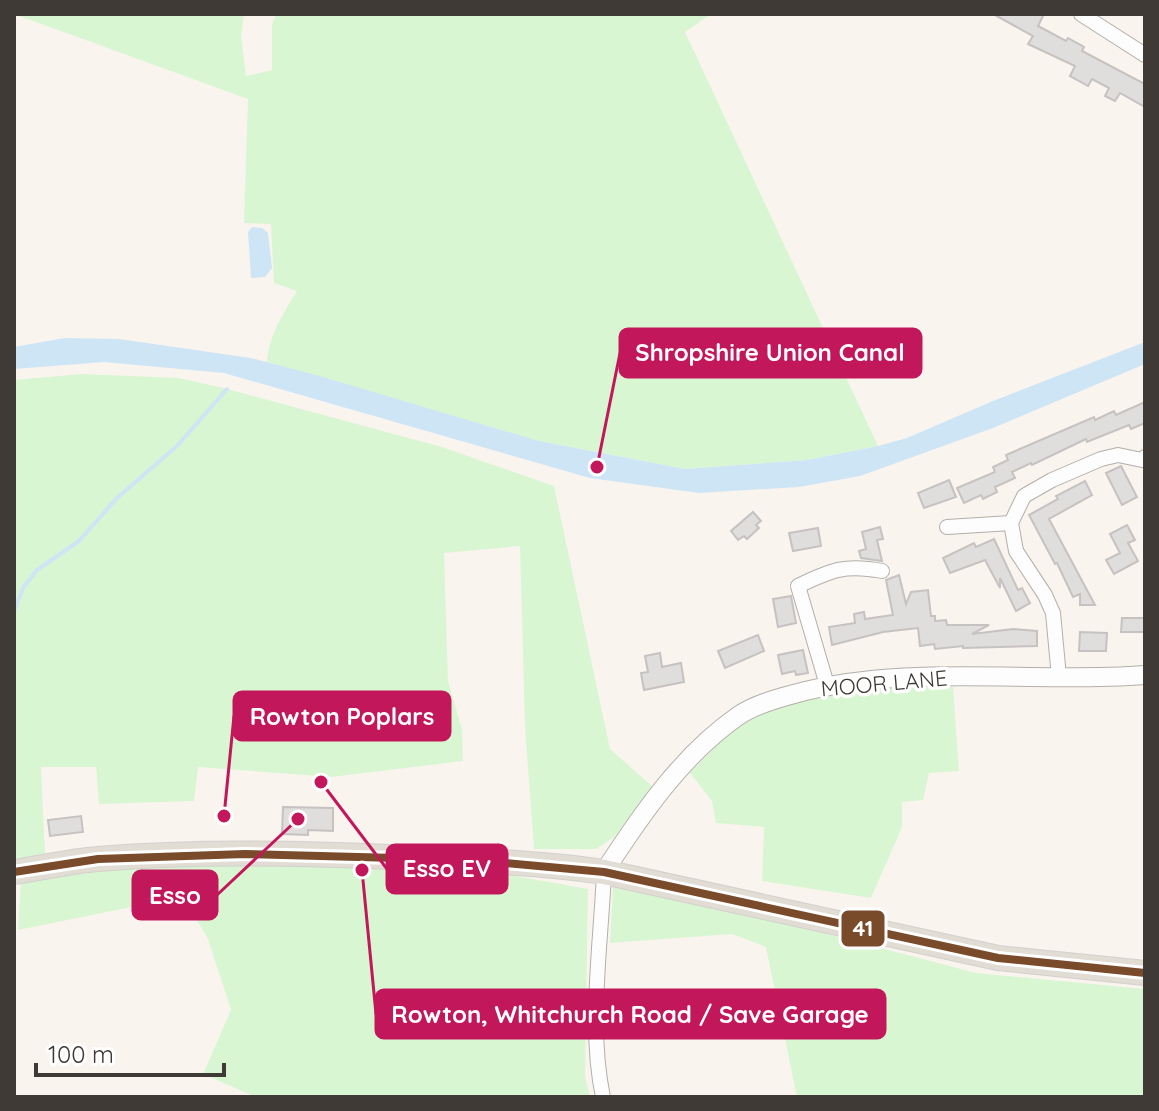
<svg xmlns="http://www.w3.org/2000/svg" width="1159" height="1111" font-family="Quicksand,sans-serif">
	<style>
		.green { fill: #d9f6d2 }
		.water { fill: #cde5f5 }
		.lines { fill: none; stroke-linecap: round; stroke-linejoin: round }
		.stream { stroke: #cde5f5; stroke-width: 4 }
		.building { fill: #e0dddd; stroke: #c6c2c2; stroke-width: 2 }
		.minor-casing { stroke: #b3aeaa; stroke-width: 16 }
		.tertiary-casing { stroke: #b3aeaa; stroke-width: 20 }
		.trunk-casing { stroke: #d3d0cd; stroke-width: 26 }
		.minor { stroke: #fefdfd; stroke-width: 14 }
		.tertiary { stroke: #fefdfd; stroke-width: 18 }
		.trunk { stroke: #e2ddd4; stroke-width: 24 }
		.bus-1-casing { stroke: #fff; stroke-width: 14 }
		.bus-1 { stroke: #7a4b2a; stroke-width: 8 }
		.labels { text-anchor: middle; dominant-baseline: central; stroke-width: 7; stroke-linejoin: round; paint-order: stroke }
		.street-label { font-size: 22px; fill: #403a36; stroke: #fff }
		.leader { fill: none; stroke: #c2185b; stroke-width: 3 }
		.callout-dot { fill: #c2185b; stroke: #fff; stroke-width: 3 }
		.callout { fill: #c2185b; stroke: #c2185b; stroke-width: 3 }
		.callout-label { font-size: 24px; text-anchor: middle; font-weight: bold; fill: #fff }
		.line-badge { stroke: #fff; stroke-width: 3 }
		.badge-label { font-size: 22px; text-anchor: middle; font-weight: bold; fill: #fff }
	</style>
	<rect width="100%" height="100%" fill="#faf4ef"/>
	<g class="green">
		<path d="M14,14H244L241,36L246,76L272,70V25L276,14H711L685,32L878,446L807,460L685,469L539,441L267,362C269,335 283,314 297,291L274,283L271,224L244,223L248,99Z"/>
		<path d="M81,374L179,378L227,389L442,447L554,486L610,749L653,787L614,837L596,849H534L525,727L520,546L444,553L448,681L462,730L463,761L331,777L198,767L194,801L99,804L96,767H41L45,857L14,863V380Z"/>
		<path d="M953,687L959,771L929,773L923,800L902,802V827L871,898L762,881L764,827L716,823L712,801L690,773L738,723L788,703L824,694L870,688Z"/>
		<path d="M162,864L475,869L588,889L585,1077L590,1097H256L203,1074L231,1010L208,939L190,909L151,903L18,930L21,880L91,870Z"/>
		<path d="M613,886L759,916L976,973L1145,989V1097H797L766,947L732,934L610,943Z"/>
	</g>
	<g class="water">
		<path d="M252,227L262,228L268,233L272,268L265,277L251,278L248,232Z"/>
		<path d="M65,338L119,339L251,358L316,375L539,441L685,469L807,460L878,446L907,438L993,401L1145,342V364L993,428L860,476L799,487L699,493L590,478L224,373L104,362L14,369V347Z"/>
	</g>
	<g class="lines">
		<path class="stream" d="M14,612L23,588L37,570L79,541L116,499L178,445L227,389"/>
	</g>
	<g class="building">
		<path d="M993,14H1044L1038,26L1066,41L1068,38L1084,47L1082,51L1145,84V107L1120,93L1115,101L1105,96L1109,88L1092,79L1088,86L1070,76L1075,66L1028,44L1033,36Z"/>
		<path d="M1145,402V423L1131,429L1129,425L1087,442L1086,439L1032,465L1031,463L1012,472L1015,478L995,487L997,492L983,499L981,495L964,503L957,488L995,472L993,467L1008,460L1006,455L1094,417L1095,420L1114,411L1116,415Z"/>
		<path d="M1121,466L1137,497L1122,505L1106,473Z"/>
		<path d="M949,480L956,497L924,508L918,493Z"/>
		<path d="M1085,481L1092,495L1049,519L1095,605H1080V594L1073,597L1057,563L1055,564L1029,515L1058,499L1056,496Z"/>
		<path d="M753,512L761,521L756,525L759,528L747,539L744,536L738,540L731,531Z"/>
		<path d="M1127,525L1135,540L1128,543L1138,561L1114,574L1106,560L1120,553L1110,534Z"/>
		<path d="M880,527L883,539L877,540L882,561L861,558L859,551L866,549L862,532Z"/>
		<path d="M818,528L821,546L793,551L789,533Z"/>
		<path d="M994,539L1018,590L1022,588L1030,603L1016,611L1000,578V588L985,560L950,573L943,558L974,543L976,547Z"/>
		<path d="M899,575L906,604L911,592L928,590L931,616H935V621L946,620L947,625H989L972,634L1013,629L1037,631V646L963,648V646L935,649L934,644L920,646L918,628L883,632L832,645L829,627L855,623L854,614L864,612L865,619L893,615L886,580Z"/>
		<path d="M791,596L796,623L778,627L773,599Z"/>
		<path d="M1122,618H1145V632H1121Z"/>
		<path d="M1080,632L1107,633L1106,651H1079Z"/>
		<path d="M758,635L764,651L725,668L718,651Z"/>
		<path d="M803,650L808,673L796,675L795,671L782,674L778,655Z"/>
		<path d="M660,653L662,667L681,663L684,682L644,690L641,673L648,672L645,656Z"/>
		<path d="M283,807L333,808V831L308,830V835L282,834Z"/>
		<path d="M81,816L83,832L50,836L48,820Z"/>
	</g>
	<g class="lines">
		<g class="minor-casing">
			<g id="minor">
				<path d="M1081,14L1145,55"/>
				<path d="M947,527L1011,523"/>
				<path d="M1059,677L1053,613L1045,595L1016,551L1011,523L1024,496L1052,480L1101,459L1118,455L1142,460L1145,457"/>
				<path d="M827,685L798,586C831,570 845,564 882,571"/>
				<path d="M603,1097C588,1027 601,944 604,872"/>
			</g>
		</g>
		<g class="tertiary-casing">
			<path id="tertiary" d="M604,872C641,815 682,755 738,716C754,705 775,699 794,694C908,663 1029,684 1145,675"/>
		</g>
		<g class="trunk-casing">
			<path id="trunk" d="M14,872C42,868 70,861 98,859C196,851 294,853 391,857C463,860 534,862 604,872L998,958L1145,973"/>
		</g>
		<use href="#minor" class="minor"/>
		<use href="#tertiary" class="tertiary"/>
		<use href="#trunk" class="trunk"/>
		<g class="bus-1-casing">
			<path id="bus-1" d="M14,872L98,859L245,854L472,860L604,872L998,958L1145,973"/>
		</g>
		<use href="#bus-1" class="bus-1"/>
	</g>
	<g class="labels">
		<g class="street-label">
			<text transform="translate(884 683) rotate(-5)">MOOR LANE</text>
		</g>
	</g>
	<path class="leader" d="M597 467L620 353M224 816L234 716M321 782L387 869M298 819L217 895M362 870L376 1014"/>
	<g class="callout-dot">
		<circle cx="597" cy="467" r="8"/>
		<circle cx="224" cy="816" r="8"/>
		<circle cx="321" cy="782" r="8"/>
		<circle cx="298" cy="819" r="8"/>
		<circle cx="362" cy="870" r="8"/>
	</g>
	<g class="callout">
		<rect x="620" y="329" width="301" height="48" rx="8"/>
		<rect x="234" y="692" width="216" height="48" rx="8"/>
		<rect x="387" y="845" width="120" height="48" rx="8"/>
		<rect x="133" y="871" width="84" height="48" rx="8"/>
		<rect x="376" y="990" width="509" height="48" rx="8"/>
	</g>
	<g class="callout-label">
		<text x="770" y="361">Shropshire Union Canal</text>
		<text x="342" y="725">Rowton Poplars</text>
		<text x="447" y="877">Esso EV</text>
		<text x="175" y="904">Esso</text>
		<text x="630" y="1023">Rowton, Whitchurch Road / Save Garage</text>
	</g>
	<rect class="line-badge" x="840" y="909" width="46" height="39" rx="8" fill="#7a4b2a"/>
	<g class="badge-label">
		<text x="863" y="936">41</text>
	</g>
	<rect width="1159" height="1111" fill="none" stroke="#403a36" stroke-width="32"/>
	<path d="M36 1063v12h188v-12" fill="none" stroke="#403a36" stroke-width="4"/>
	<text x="48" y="1063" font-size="24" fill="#403a36" stroke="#ffffff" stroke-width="6" paint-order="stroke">100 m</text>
</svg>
